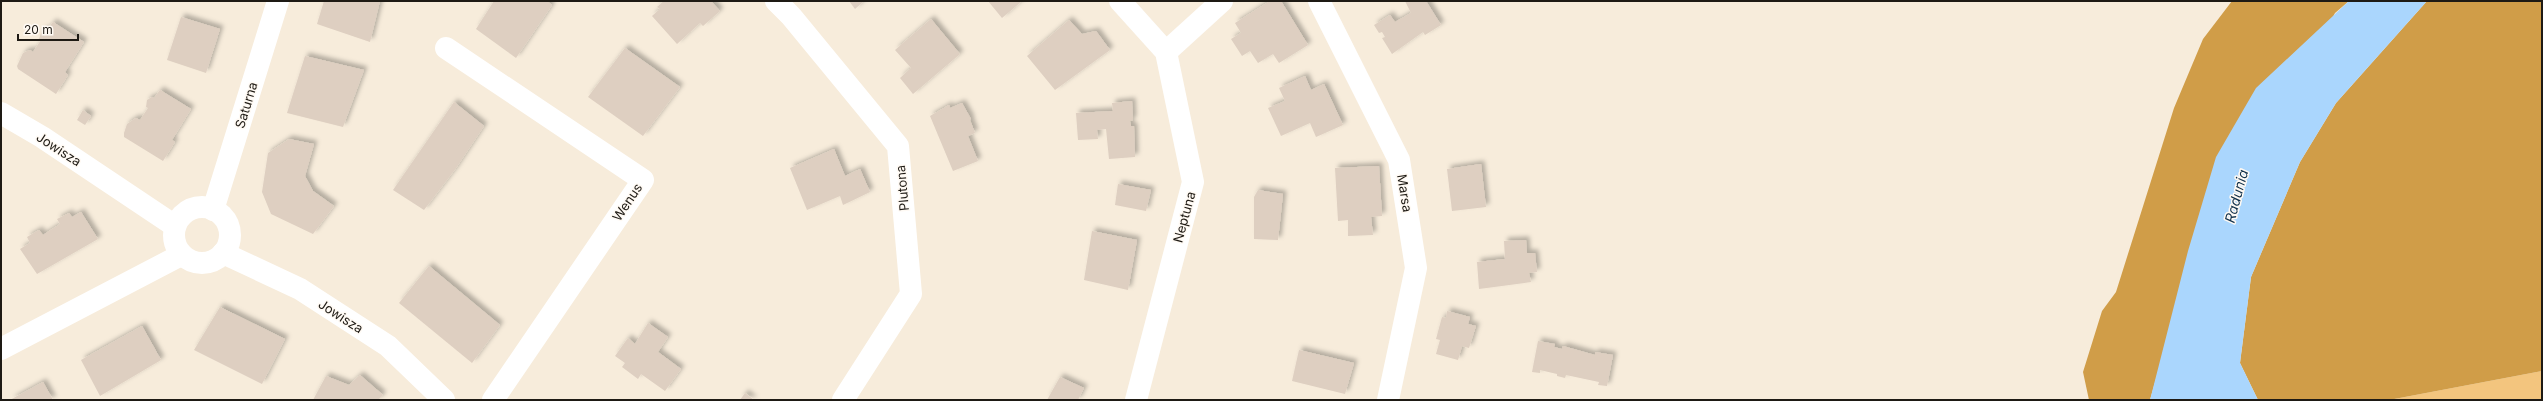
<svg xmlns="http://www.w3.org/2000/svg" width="2543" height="401" font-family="Inter,sans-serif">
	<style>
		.green { fill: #f3c57e }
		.forest { fill: #d09d48 }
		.water { fill: #aad6fd }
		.building { fill: #decfc1; filter: url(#shadow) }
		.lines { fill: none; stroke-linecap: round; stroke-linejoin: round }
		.street { stroke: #fff; stroke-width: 22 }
		.labels { text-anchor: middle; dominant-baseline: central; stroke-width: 3; stroke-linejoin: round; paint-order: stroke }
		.street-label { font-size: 13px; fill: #1e1a14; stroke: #fffaf4 }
		.water-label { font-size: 14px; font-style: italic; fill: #10304a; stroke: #fffaf4 }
	</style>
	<defs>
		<filter id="shadow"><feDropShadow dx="3.5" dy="-3.5" stdDeviation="2" flood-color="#0004"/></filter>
	</defs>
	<rect width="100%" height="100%" fill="#f7ecdb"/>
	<path class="green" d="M2542,371V400H2389Z"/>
	<g class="forest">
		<path d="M2232,1H2349L2335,13L2165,347L2150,400H2089L2083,372L2102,311L2116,292L2174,108L2203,39Z"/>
		<path d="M2427,1H2542V371L2389,400H2258L2240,363L2251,277L2300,162L2336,103Z"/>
	</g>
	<path class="water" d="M2349,1H2427L2336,103L2300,162L2251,277L2240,363L2258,400H2150L2188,251L2216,157L2256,88Z"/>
	<g class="building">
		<path d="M324,1H380L370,42L317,24Z"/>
		<path d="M494,1H547L552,5L516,58L476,29Z"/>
		<path d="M664,1H711L720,11L703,26L700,23L677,44L652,16L660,9L657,7Z"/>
		<path d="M849,1H864L855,9Z"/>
		<path d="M988,1H1022L1002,18Z"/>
		<path d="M1270,1H1281L1308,45L1279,63L1273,54L1258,63L1250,51L1242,56L1231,39L1241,33L1235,23Z"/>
		<path d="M1405,1H1426L1441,25L1425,35L1423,32L1392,54L1382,38L1385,37L1382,32L1379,33L1374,25L1390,15L1395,22L1411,13Z"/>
		<path d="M181,17L220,29L206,73L167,60Z"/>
		<path d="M931,19L960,54L913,94L900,78L911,68L895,50Z"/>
		<path d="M1069,20L1082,34L1096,31L1110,50L1055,90L1027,56Z"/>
		<path d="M53,22L84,42L65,72L68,75L56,94L18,69L17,66L23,53L30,50L33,52L41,40L39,39L41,33L45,29L47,30Z"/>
		<path d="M625,48L680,87L643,136L588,97Z"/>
		<path d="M305,56L364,70L343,127L287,113Z"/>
		<path d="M1305,76L1311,90L1324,84L1343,125L1316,137L1310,123L1281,136L1268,108L1285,101L1279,88Z"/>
		<path d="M160,90L191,109L172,140L175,142L163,161L124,137V133L127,124L136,118L140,120L148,108L146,107L147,100L152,97L154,98Z"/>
		<path d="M1132,101L1133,120L1130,121L1131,126H1134L1135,157L1109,159L1106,129L1097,130L1098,139L1078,140L1076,113L1113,111L1112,103Z"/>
		<path d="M454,102L484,126L456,168L424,210L393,190Z"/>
		<path d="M962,103L971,119L970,120L975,133L968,136L978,161L953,171L930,116L949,105L950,108Z"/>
		<path d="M83,110L91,116L85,125L77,120Z"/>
		<path d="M289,139L314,144L305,176L313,191L334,206L313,234L271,214L262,192L268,153Z"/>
		<path d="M834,149L845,176L860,169L870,192L843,205L840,196L807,210L790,168Z"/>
		<path d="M1481,164L1486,207L1452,211L1447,169Z"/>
		<path d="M1379,166L1382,216L1371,217L1373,235L1348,236V220L1338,221L1335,168Z"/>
		<path d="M1118,184L1151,190L1146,211L1115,205Z"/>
		<path d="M1258,190L1283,194L1278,240L1254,239V197Z"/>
		<path d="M81,212L98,239L37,274L20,249L30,243L27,237L39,230L43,235L60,224L57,219L69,213L72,217Z"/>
		<path d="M1092,231L1137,240L1128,290L1084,280Z"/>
		<path d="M1526,240L1527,253H1535L1537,272L1529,273L1531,282L1479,289L1477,262L1505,259L1504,241Z"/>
		<path d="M429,266L500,325L472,363L399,303Z"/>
		<path d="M220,307L285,339L262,384L194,350Z"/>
		<path d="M1447,311L1470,317L1468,324L1476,326L1469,348L1462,346L1458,360L1436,354L1440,340L1436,339L1442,317L1446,318Z"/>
		<path d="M648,323L668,337L658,352L681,369L665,391L641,374L638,379L622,367L625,363L615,356L628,338L635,344Z"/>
		<path d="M142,326L161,360L100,396L81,360Z"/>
		<path d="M1538,341L1555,344L1554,347L1562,349L1563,346L1595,355V352L1613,355L1607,386L1598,385L1599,382L1566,375L1565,378L1557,376V374L1540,370V373L1532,372Z"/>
		<path d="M1299,350L1354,363L1345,394L1292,381Z"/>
		<path d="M360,375L383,395L378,400H313L326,376L349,385Z"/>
		<path d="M1060,377L1084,388L1078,400H1047Z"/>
		<path d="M43,382L53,400H10Z"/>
		<path d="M745,393L754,400H740Z"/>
	</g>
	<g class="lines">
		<g class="street">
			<path d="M776,1L791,16L898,146L911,294L843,400"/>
			<path d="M1120,1L1166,52L1193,182L1136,400"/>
			<path d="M1319,1L1399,160L1416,268L1388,400"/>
			<path d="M446,48L643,180L493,400"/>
			<path d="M1166,52L1222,1"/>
			<path d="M1,113L42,137L175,226"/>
			<circle cx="202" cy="235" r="28"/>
			<path d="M213,210L278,1"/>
			<path d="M223,253L300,289L388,346L444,400"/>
			<path d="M1,349L181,255"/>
		</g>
	</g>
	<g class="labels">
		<g class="street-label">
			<text transform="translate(246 105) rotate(-73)">Saturna</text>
			<text transform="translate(59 149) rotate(33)">Jowisza</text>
			<text transform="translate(902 188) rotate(-95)">Plutona</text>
			<text transform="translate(1405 193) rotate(81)">Marsa</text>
			<text transform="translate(627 202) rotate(-56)">Wenus</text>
			<text transform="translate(1184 217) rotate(-75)">Neptuna</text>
			<text transform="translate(341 316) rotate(33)">Jowisza</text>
		</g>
		<g class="water-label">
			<text transform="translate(2236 196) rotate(-75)">Radunia</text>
		</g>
	</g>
	<rect width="2543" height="401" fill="none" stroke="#1e1a14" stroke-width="4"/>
	<path d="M18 34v6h60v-6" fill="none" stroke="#1e1a14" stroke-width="2"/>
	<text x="24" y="34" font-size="12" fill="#1e1a14" stroke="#fffaf4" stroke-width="3" paint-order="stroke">20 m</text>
</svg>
